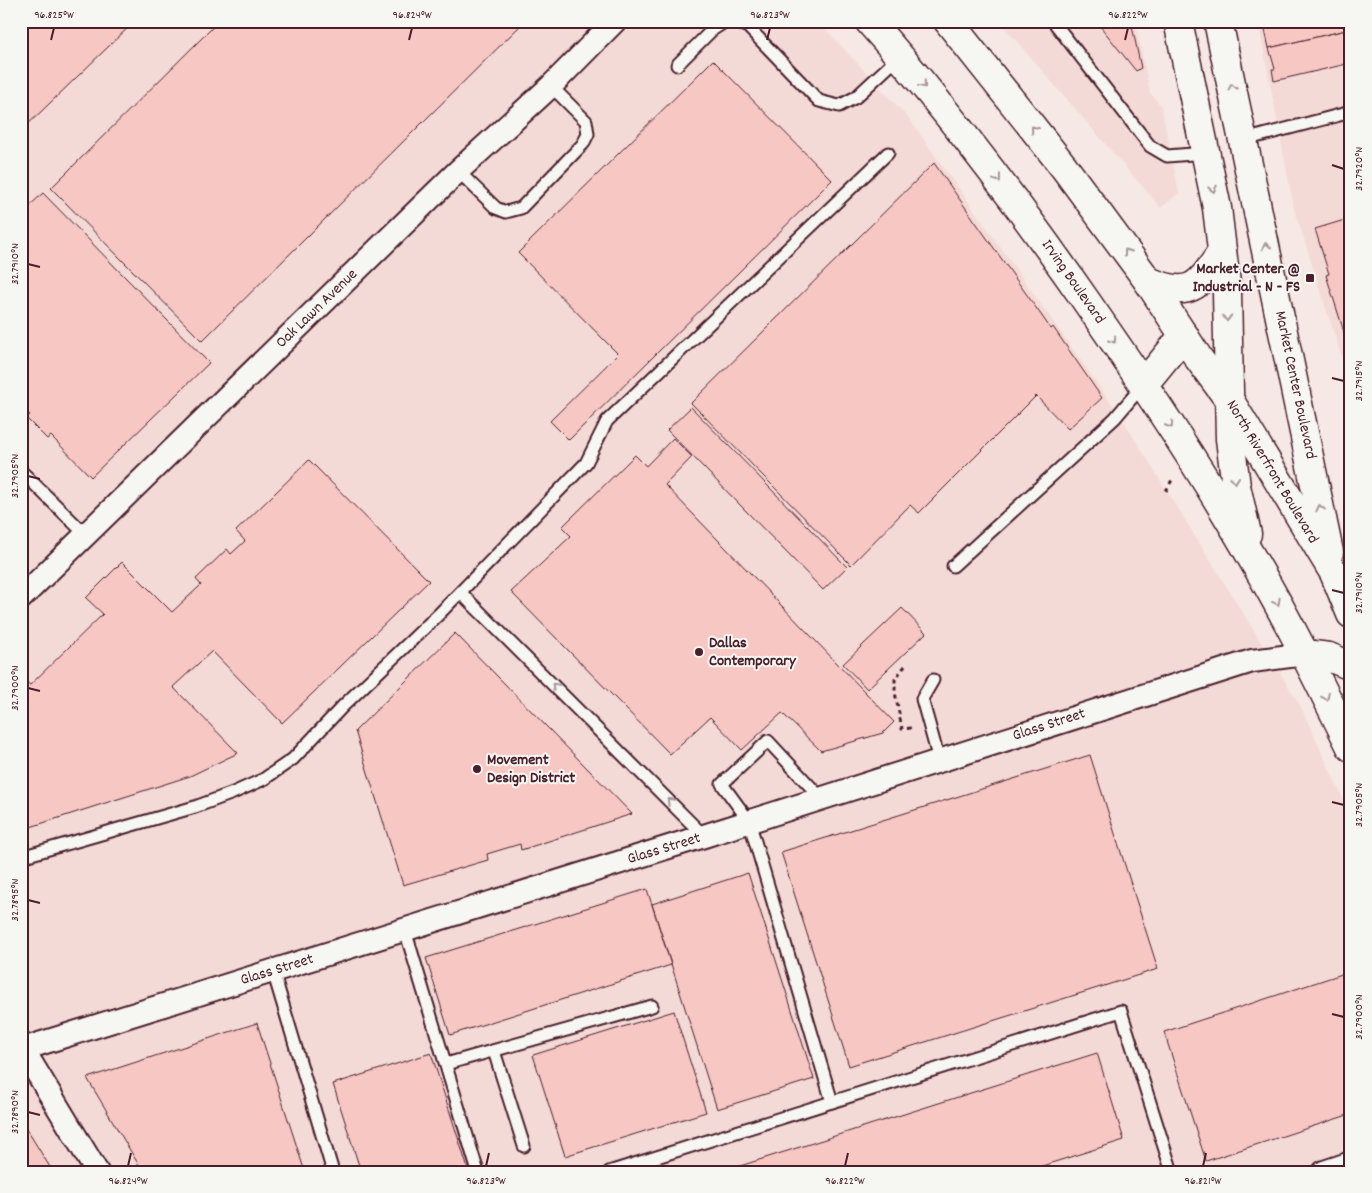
<svg xmlns="http://www.w3.org/2000/svg" width="1372" height="1193" font-family="Dekko,sans-serif">
	<style>
		.built { fill: #f3dad6 }
		.building { fill: #f7c7c4; stroke: #4a1f2b }
		.lines { fill: none; stroke-linecap: round; stroke-linejoin: round }
		.lane-casing { stroke: #4a1f2b; stroke-width: 15 }
		.street-casing { stroke: #4a1f2b; stroke-width: 26 }
		.secondary-casing { stroke: #4a1f2b; stroke-width: 31 }
		.path { stroke: #4a1f2b; stroke-width: 3; stroke-dasharray: 4 4; stroke-linecap: butt }
		.lane { stroke: #f6f6f2; stroke-width: 11 }
		.street { stroke: #f6f6f2; stroke-width: 22 }
		.secondary { stroke: #f6f6f2; stroke-width: 28 }
		.oneway { stroke: #a99598 }
		.ticks { fill: none; stroke: #4a1f2b; stroke-width: 2 }
		.poi-dot { fill: #4a1f2b; stroke: #f6f6f2; stroke-width: 2 }
		.labels { text-anchor: middle; dominant-baseline: central; stroke-width: 4; stroke-linejoin: round; paint-order: stroke }
		.poi-label { font-size: 16px; font-weight: bold; fill: #4a1f2b; stroke: #f6f6f2; text-anchor: start }
		.street-label { font-size: 16px; fill: #4a1f2b; stroke: #f6f6f2 }
		.neatline { fill: none; stroke: #4a1f2b; stroke-width: 2 }
		.ticks-label { font-size: 12px; text-anchor: middle; fill: #4a1f2b }
	</style>
	<rect width="100%" height="100%" fill="#f6e8e4"/>
	<filter id="ink" filterUnits="userSpaceOnUse"><feTurbulence type="fractalNoise" baseFrequency=".02" numOctaves="2"/><feDisplacementMap in="SourceGraphic" scale="10" xChannelSelector="R" yChannelSelector="G"/><feConvolveMatrix kernelMatrix="1 2 1 2 8 2 1 2 1" color-interpolation-filters="sRGB"/></filter>
	<g filter="url(#ink)">
		<g class="built">
			<path d="M21,21H818L910,120L1121,417L1300,705L1351,816V1172H21Z"/>
			<path d="M999,21H1135L1150,93L1161,106L1179,193L1161,208Z"/>
			<path d="M1258,21H1351V386L1294,208Z"/>
		</g>
		<g class="building">
			<path d="M21,21H135L21,131Z"/>
			<path d="M219,21H525L202,341L51,188Z"/>
			<path d="M1096,21H1131L1141,68L1136,71Z"/>
			<path d="M1263,21H1351V29L1269,48Z"/>
			<path d="M1351,29V63L1274,81L1272,69H1275L1269,48Z"/>
			<path d="M713,60L832,180L569,440L550,421L618,354L518,253Z"/>
			<path d="M934,163L1051,329L1053,327L1102,398L1068,429L1036,396L919,513L910,505L851,565L691,403Z"/>
			<path d="M43,193L209,363L91,477L51,436L47,439L26,418L30,415L21,406V214Z"/>
			<path d="M1351,218V354L1326,275L1329,274L1315,229Z"/>
			<path d="M691,407L847,567L823,590L667,430Z"/>
			<path d="M673,438L692,457L665,485L894,722L883,733L821,751L782,713L742,750L710,717L670,754L511,592L571,536L562,527L635,455L646,466Z"/>
			<path d="M309,460L429,581L282,723L212,651L173,687L238,753L190,776L21,830V677L30,685L103,614L86,598L122,562L172,612L201,585L196,579L227,549L231,554L245,541L236,531Z"/>
			<path d="M902,608L926,633L867,689L843,664Z"/>
			<path d="M455,633L632,814L521,850L520,844L487,854L488,860L403,885L355,731Z"/>
			<path d="M1090,755L1158,969L849,1066L781,852Z"/>
			<path d="M748,873L814,1079L717,1109L652,904Z"/>
			<path d="M647,889L671,965L450,1035L426,958Z"/>
			<path d="M1351,971V1114L1206,1161L1164,1032Z"/>
			<path d="M674,1011L706,1112L565,1156L533,1055Z"/>
			<path d="M257,1023L305,1172H143L87,1078Z"/>
			<path d="M431,1053L469,1172H361L333,1084Z"/>
			<path d="M1097,1053L1124,1140L1023,1172H721Z"/>
			<path d="M21,1120L53,1172H21Z"/>
		</g>
		<g class="lines">
			<g class="lane-casing">
				<g id="lane">
					<path d="M730,21L747,26L819,101L839,106L856,97L900,56"/>
					<path d="M1053,21L1150,146L1167,156L1205,153"/>
					<path d="M677,65L712,30L726,21"/>
					<path d="M1244,140L1351,112"/>
					<path d="M458,171L496,208L506,212L521,208L583,144L588,134L586,121L551,86"/>
					<path d="M21,471L86,535"/>
					<path d="M953,566L1115,418L1143,385"/>
					<path d="M461,593L704,836"/>
					<path d="M933,680L922,699L939,760"/>
					<path d="M821,798L768,741L722,784L749,821L832,1102"/>
					<path d="M21,857L195,807L233,793L264,779L293,759L343,706L439,614L586,463L607,421L888,153"/>
					<path d="M405,930L478,1172"/>
					<path d="M273,971L333,1172"/>
					<path d="M494,1051L524,1146"/>
					<path d="M446,1064L652,1006"/>
					<path d="M609,1172L1121,1011L1172,1172"/>
				</g>
			</g>
			<g class="street-casing">
				<g id="street">
					<path d="M21,598L458,171L551,86L615,21"/>
					<path d="M21,1046L97,1172"/>
					<path d="M23,1049L704,836L1252,661L1305,654"/>
					<path d="M1324,1172L1351,1163"/>
				</g>
			</g>
			<g class="secondary-casing">
				<g id="secondary">
					<path d="M869,21C947,109 1017,202 1084,298C1144,384 1202,470 1253,560C1289,621 1320,684 1351,747"/>
					<path d="M948,21L1064,167L1148,281L1199,359L1230,401L1334,573L1351,614"/>
					<path d="M1178,21L1217,208L1227,292L1230,439L1236,486L1247,534"/>
					<path d="M1218,21L1329,552"/>
					<path d="M1148,281C1191,299 1198,287 1222,252"/>
					<path d="M1144,384L1184,335"/>
					<path d="M1305,654L1329,657L1351,666"/>
				</g>
			</g>
			<g class="path">
				<path d="M1166,491L1173,478"/>
				<path d="M905,666L895,679V692L902,729L912,728"/>
			</g>
			<use href="#lane" class="lane"/>
			<use href="#street" class="street"/>
			<use href="#secondary" class="secondary"/>
		</g>
		<defs><path id="oneway-chevron" d="M-2-3.5L2.5 0L-2 3.5" fill="none" stroke-width="1.6" stroke-linecap="round" stroke-linejoin="round" transform="scale(1.25)"/></defs>
		<g class="oneway">
			<use href="#oneway-chevron" transform="translate(923 85) rotate(50)"/>
			<use href="#oneway-chevron" transform="translate(1232 87) rotate(-102)"/>
			<use href="#oneway-chevron" transform="translate(1034 129) rotate(-129)"/>
			<use href="#oneway-chevron" transform="translate(998 179) rotate(53)"/>
			<use href="#oneway-chevron" transform="translate(1213 189) rotate(78)"/>
			<use href="#oneway-chevron" transform="translate(1266 246) rotate(-102)"/>
			<use href="#oneway-chevron" transform="translate(1127 252) rotate(-126)"/>
			<use href="#oneway-chevron" transform="translate(1227 318) rotate(88)"/>
			<use href="#oneway-chevron" transform="translate(1113 340) rotate(55)"/>
			<use href="#oneway-chevron" transform="translate(1170 425) rotate(57)"/>
			<use href="#oneway-chevron" transform="translate(1235 480) rotate(83)"/>
			<use href="#oneway-chevron" transform="translate(1320 508) rotate(-102)"/>
			<use href="#oneway-chevron" transform="translate(1277 602) rotate(61)"/>
			<use href="#oneway-chevron" transform="translate(555 686) rotate(-135)"/>
			<use href="#oneway-chevron" transform="translate(1326 697) rotate(64)"/>
			<use href="#oneway-chevron" transform="translate(670 801) rotate(-135)"/>
		</g>
	</g>
	<path class="ticks" d="M51,40L54,28M409,40L412,28M767,40L770,28M1125,40L1128,28M1332,165L1344,169M28,264L40,267M1332,378L1344,381M28,476L40,479M1332,590L1344,593M28,688L40,691M1332,802L1344,805M28,900L40,903M1332,1014L1344,1017M28,1112L40,1115M128,1166L131,1153M486,1166L489,1153M845,1166L848,1153M1203,1166L1206,1153"/>
	<g class="poi-dot">
		<rect x="1305" y="273" width="10" height="10" rx="2.5"/>
		<circle cx="699" cy="652" r="5"/>
		<circle cx="477" cy="769" r="5"/>
	</g>
	<g class="labels">
		<g class="poi-label">
			<text x="1300" y="269" text-anchor="end">Market Center @<tspan x="1300" dy="18">Industrial - N - FS</tspan></text>
			<text x="709" y="643">Dallas<tspan x="709" dy="18">Contemporary</tspan></text>
			<text x="487" y="760">Movement<tspan x="487" dy="18">Design District</tspan></text>
		</g>
		<g class="street-label">
			<text transform="translate(1073 282) rotate(55)">Irving Boulevard</text>
			<text transform="translate(317 309) rotate(-44)">Oak Lawn Avenue</text>
			<text transform="translate(1295 385) rotate(78)">Market Center Boulevard</text>
			<text transform="translate(1272 472) rotate(59)">North Riverfront Boulevard</text>
			<text transform="translate(1049 725) rotate(-18)">Glass Street</text>
			<text transform="translate(664 849) rotate(-17)">Glass Street</text>
			<text transform="translate(277 970) rotate(-17)">Glass Street</text>
		</g>
	</g>
	<rect width="1372" height="1193" fill="none" stroke="#f6f6f2" stroke-width="55"/>
	<rect x="28" y="28" width="1316" height="1138" class="neatline"/>
	<g class="ticks-label">
		<text x="54" y="18">96.825°W</text>
		<text x="412" y="18">96.824°W</text>
		<text x="770" y="18">96.823°W</text>
		<text x="1128" y="18">96.822°W</text>
		<text transform="translate(1358 169) rotate(-90)" y="4">32.7920°N</text>
		<text transform="translate(14 264) rotate(-90)" y="4">32.7910°N</text>
		<text transform="translate(1358 381) rotate(-90)" y="4">32.7915°N</text>
		<text transform="translate(14 476) rotate(-90)" y="4">32.7905°N</text>
		<text transform="translate(1358 593) rotate(-90)" y="4">32.7910°N</text>
		<text transform="translate(14 688) rotate(-90)" y="4">32.7900°N</text>
		<text transform="translate(1358 805) rotate(-90)" y="4">32.7905°N</text>
		<text transform="translate(14 900) rotate(-90)" y="4">32.7895°N</text>
		<text transform="translate(1358 1017) rotate(-90)" y="4">32.7900°N</text>
		<text transform="translate(14 1112) rotate(-90)" y="4">32.7890°N</text>
		<text x="128" y="1184">96.824°W</text>
		<text x="486" y="1184">96.823°W</text>
		<text x="845" y="1184">96.822°W</text>
		<text x="1203" y="1184">96.821°W</text>
	</g>
</svg>
